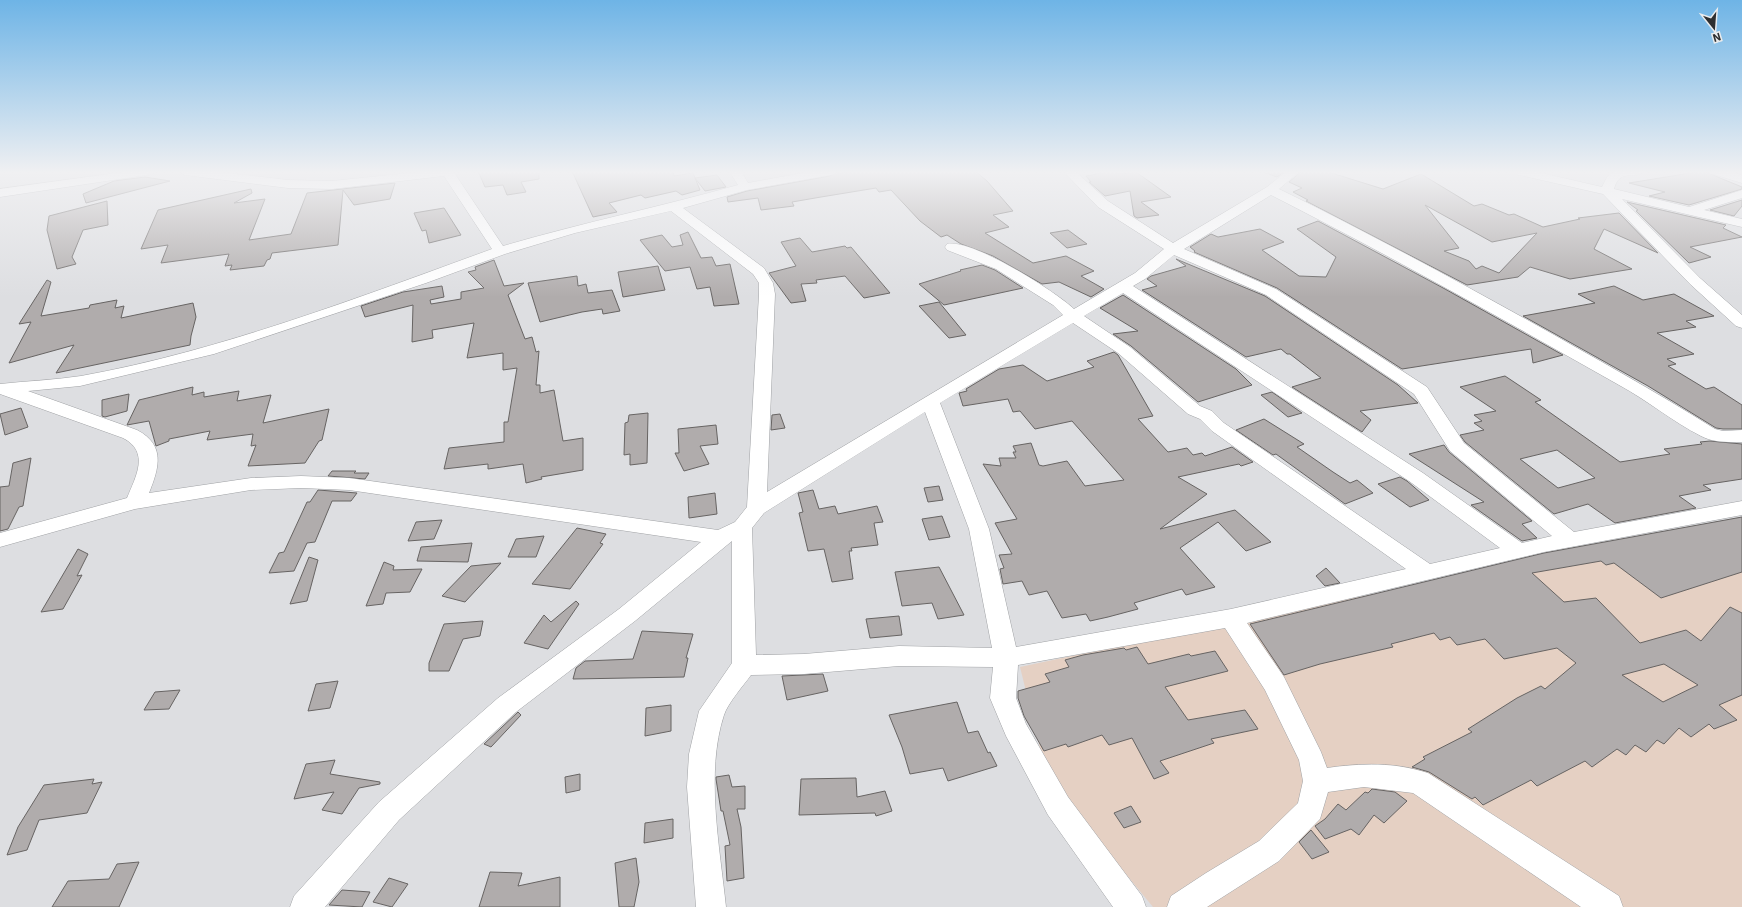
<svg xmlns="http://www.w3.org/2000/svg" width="1742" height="907" font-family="'IBM Plex Sans',sans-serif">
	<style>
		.commercial { fill: #e5d0c3 }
		.building { fill: #b0acac; stroke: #676463; fill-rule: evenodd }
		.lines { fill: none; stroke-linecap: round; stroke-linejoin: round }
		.street-casing { stroke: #a0a2a5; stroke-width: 1 }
		.street { fill: #fff; fill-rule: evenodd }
	</style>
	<rect width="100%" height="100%" fill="#dddee1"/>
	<path class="commercial" d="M1742,524V907H1153L1048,780L1020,667L1259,616Z"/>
	<g class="building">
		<path d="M478,171H539V179L521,182L526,192L507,195L503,185L485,187Z"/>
		<path d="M572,171H673L674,176L693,173L700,190L682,195L676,191L645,198L641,195L609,203L617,212L593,217Z"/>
		<path d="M860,171H975L987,181L1013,211L993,215L1009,227L985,233L1033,263L1066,256L1094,271L1081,276L1104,289L1091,297L1059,282L1042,284L993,256L961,244L947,235L941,237L920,221L891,190L879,192L876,188L821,197L792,202L794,206L761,210L758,198L728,202L727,197L747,191L830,176L837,172L839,173Z"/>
		<path d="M1113,171L1122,174L1136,172L1171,197L1141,202L1159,215L1137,218L1134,216L1130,191L1105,196L1089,182H1091L1086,176Z"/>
		<path d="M1261,171H1285L1277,177Z"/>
		<path d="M1302,171H1325L1383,189L1421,174L1474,206L1482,204L1509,215L1514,214L1543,227L1580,219L1578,218L1619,213L1658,253L1604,229L1594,249L1632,269L1570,279L1530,267L1518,277L1467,285L1306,201L1308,200L1293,192L1302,188L1289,182ZM1425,205L1492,242L1537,233L1499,273L1482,266L1476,269L1469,261L1444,251L1459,248Z"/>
		<path d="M1703,171L1742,187V189L1689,205L1649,196L1665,192L1629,183Z"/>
		<path d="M717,175L726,187L705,191L695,178Z"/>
		<path d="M145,177L170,181L86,203L83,194L114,181Z"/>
		<path d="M395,183L390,199L354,205L343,190L338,245L272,253L270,259L267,260L264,266L230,270L232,265L225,266L229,254L161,263L168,245L141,249L158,210L251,189L252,193L234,203L265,199L249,240L291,234L307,193Z"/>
		<path d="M1742,200V206L1734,216L1710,210Z"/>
		<path d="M107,201L108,225L83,230L72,257L76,264L57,269L47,230L49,216Z"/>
		<path d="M1627,202L1726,225L1723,228L1742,237L1690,247L1711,257L1689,263L1636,211L1638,210Z"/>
		<path d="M444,208L461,235L429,243L426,230L422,231L414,213Z"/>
		<path d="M1318,221L1445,289L1563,355L1533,363L1531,349L1402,369L1277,288L1194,252L1195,251L1190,247L1211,234L1218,237L1260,229L1284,242L1262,250L1299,276L1326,277L1336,257L1297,229Z"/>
		<path d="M1068,230L1087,244L1067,248L1050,233Z"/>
		<path d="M688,232L701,258L712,257L716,266L730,264L739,304L714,306L710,287L697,289L690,267L665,271L640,240L662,235L672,247L683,245L680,235Z"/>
		<path d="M800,238L812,252L845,246L847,248L851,247L890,293L864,298L845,276L816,280L817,283L801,284L806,301L791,303L769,273L796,266L781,242Z"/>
		<path d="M1176,259L1265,296L1398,385L1418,403L1360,411L1371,420L1362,432L1292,387L1321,378L1290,354H1287L1281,349L1246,357L1142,290L1157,286L1147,279L1151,276L1186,266Z"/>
		<path d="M494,260L504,286L524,283L508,295L525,339L532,337L536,352L539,351L536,385H540V393L554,390L563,441L583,438V470L541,477L542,479L526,483L523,464L488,469V464L444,469L449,448L504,442V422H508L517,368L503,370V353L467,358L474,323L432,330L433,338L412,342L413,305L365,317L361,306L403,292L442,286L444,297L430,300L431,304L461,299V292L484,288L468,272L476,270L475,267Z"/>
		<path d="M982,265L995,270L1023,288L944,305L919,284L961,271L960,270Z"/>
		<path d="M658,266L665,290L623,297L618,272Z"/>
		<path d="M577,276L578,286L586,284L588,293L612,290L620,311L603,314L602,309L582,312L540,322L528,283Z"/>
		<path d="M47,280L51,282L41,316L89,308L90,305L117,300L115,308L124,306L121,318L193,303L196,317L191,336L190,345L56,373L74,345L9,363L31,322L19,324Z"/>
		<path d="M1614,286L1643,300L1674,294L1714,316L1686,321L1696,327L1657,333L1694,354L1667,359L1676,364L1668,366L1706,389L1714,387L1742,405V429H1723L1716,428L1648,386L1523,316L1595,303L1578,294Z"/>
		<path d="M1123,295L1236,369L1252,385L1198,402L1131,346L1113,334L1138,331L1100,308Z"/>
		<path d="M939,302L966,335L949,338L919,306Z"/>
		<path d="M1114,352L1118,355L1153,416L1138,419L1168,452L1187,448L1193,455L1202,453L1205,456L1232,447L1253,462L1241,466L1239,464L1178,477L1207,494L1160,529L1235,510L1271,542L1246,551L1218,522L1180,548L1215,587L1186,595L1182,589L1134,603L1138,609L1108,617L1090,621L1086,614L1062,618L1047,591L1029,595L1022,581L1003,584L1000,569L1004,568L999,555L1012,554L995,523L1017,519L983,464L1001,466L999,458H1016L1013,452H1016L1013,446L1031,443L1039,465L1043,466L1067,461L1085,486L1124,480L1072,421L1035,429L1020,411L1013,412L1008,399L963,406L959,393L967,391L966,389L999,369L1023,365L1047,381L1094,367L1087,361Z"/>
		<path d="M1505,376L1541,400L1535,402L1620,462L1670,454L1664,449L1702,444L1700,442L1710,441L1742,444V479L1703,485L1711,490L1679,496L1696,508L1615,523L1588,504L1554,514L1465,442L1460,435L1484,430L1474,423L1482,421L1474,415L1496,411L1460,387ZM1557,450L1595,478L1558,488L1520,459Z"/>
		<path d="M193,387L192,395L204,392V397L239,391L237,401L271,395L263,423L329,409L322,440L319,441L305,463L248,466L256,445L251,446L253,434L207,440L210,431L169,439V441L156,446L149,421L127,425L139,400Z"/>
		<path d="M1272,392L1302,413L1288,417L1261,395Z"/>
		<path d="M129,394L127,411L105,417L102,416V400Z"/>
		<path d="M21,408L28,427L5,435L0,414Z"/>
		<path d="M648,413L647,463L630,465V454L624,455L625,423L628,422L629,415Z"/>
		<path d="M780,414L785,428L771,430L772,415Z"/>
		<path d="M1264,419L1304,444L1297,447L1333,472L1350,483L1357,480L1373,493L1345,504L1276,454L1273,455L1236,430Z"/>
		<path d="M716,425L718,444L700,446L709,464L684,471L675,453H679L678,429Z"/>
		<path d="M1444,445L1449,452L1532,521L1522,524L1537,538L1522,541L1471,505L1484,502L1409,454Z"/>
		<path d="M31,458L23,506L19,507L8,529L0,531V487L9,486L13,463Z"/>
		<path d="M332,471H356L354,473H369L365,479L328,476Z"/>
		<path d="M1400,477L1407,481L1429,500L1410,507L1378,484Z"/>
		<path d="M939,486L943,500L928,502L924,488Z"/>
		<path d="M318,490L357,493L351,501H332L315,542L307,543L294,571L269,573L279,553L284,552L307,502H310Z"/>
		<path d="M813,490L819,509L835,506L838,514L877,506L883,522L874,523L878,545L851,548L852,551H849L853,579L832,582L824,549L808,551L799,513L803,512L798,493Z"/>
		<path d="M715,493L717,514L689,518L688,497Z"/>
		<path d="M942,516L950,537L929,540L922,519Z"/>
		<path d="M1742,517V572L1661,598L1614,563L1606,565L1601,561L1532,573L1564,602L1596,598L1640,643L1686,630L1701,641L1730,607L1742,613V695L1719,705L1737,720L1714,729L1709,724L1691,737L1679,728L1664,744L1657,740L1646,752L1635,745L1626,755L1617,749L1592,767L1585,761L1537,786L1531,780L1483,805L1475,797L1472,799L1429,772L1412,767L1425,759L1423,757L1472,732L1468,729L1517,698L1541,686L1545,689L1576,663L1557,648L1504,659L1485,639L1457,645L1450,637L1440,640L1434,633L1391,644L1393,647L1320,664L1284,675L1250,624L1544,553ZM1664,664L1698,685L1663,702L1622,675Z"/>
		<path d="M442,520L434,539L408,541L416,522Z"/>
		<path d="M577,528L606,534L600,543L603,544L570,589L532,584Z"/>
		<path d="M544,536L536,557H508L516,539Z"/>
		<path d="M472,543L468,562L417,561L421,547Z"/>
		<path d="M78,549L88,554L77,576L82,575L63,609L41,612Z"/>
		<path d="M309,557L318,560L307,601L290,604Z"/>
		<path d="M384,562L394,566L393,570L422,569L410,592L386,593L383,604L366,606Z"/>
		<path d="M501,563L465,602L442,596L471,566Z"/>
		<path d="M939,567L964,615L938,619L932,603L902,606L895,572Z"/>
		<path d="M1326,568L1340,583L1325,586L1316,576Z"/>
		<path d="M576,601L579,604L548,649L524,643L544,615L551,622Z"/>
		<path d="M899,616L902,635L870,638L866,619Z"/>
		<path d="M483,621L480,636L463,639L449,671H429V663L444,624Z"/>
		<path d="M642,631L693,634L686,658H688L684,677L573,679L576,668L585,661L633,659Z"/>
		<path d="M1137,647L1148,664L1189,654L1191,656L1215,651L1228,671L1165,687L1188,720L1245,710L1258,729L1211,739L1214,743L1160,761L1169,773L1154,779L1132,738L1109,745L1102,735L1068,747L1066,744L1044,751L1024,716L1018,698V691L1050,682L1045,674L1069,667L1065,660L1083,655L1124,648L1126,650Z"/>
		<path d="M823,674L828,691L787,700L782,676Z"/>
		<path d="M338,681L330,708L308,711L316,684Z"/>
		<path d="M180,690L169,709L144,710L155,692Z"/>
		<path d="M957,702L968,733L978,731L988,753L990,752L997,766L948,781L943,768L910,774L902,747L889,715Z"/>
		<path d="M671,705V731L645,736L646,708Z"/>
		<path d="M518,712L521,715L491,747L484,744Z"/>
		<path d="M335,760L330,774L380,782V784L359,788L342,814L322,810L334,792L294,799L306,764Z"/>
		<path d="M580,774V790L566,793L565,777Z"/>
		<path d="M729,775L732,787L745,786V809H737L741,827L744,878L727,881L725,846L730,845L723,811H721L716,779V777Z"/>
		<path d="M856,778L857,797L885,791L892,811L876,816L875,813L799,815L801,779Z"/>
		<path d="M94,779L92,784L102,782L87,813L39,820L27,850L7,855L18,827L44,785Z"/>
		<path d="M1372,789L1395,792L1407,801L1384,823L1374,815L1359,835L1351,829L1325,839L1315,826L1325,819L1338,804L1346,810L1365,792L1368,793Z"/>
		<path d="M1131,806L1141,822L1124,828L1114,813Z"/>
		<path d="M673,819V838L644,843L645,823Z"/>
		<path d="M1311,830L1329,852L1312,859L1299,842Z"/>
		<path d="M636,858L639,882L634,907H619L615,863Z"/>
		<path d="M139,862L119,907H52L68,881L109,879L117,864Z"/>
		<path d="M490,872L522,873L518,886L560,877V907H479Z"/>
		<path d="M389,878L408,884L392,907L373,902Z"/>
		<path d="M342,890L370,892L362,907L329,905Z"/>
	</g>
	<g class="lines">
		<g class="street-casing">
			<g id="street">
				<path d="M131,171H155L153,174L0,197V189Z"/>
				<path d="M179,171H210L288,180L332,181L429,171H453L503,246C581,223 660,207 738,185L729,171H741L748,183L813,171H836L834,174L830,175L747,190L683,208L764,268L773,283L775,294L767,492L1063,315L1053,305L996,269L947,250L945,247L947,244C971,238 1055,291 1074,309L1135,273L1164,249L1098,207L1063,171H1075L1108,201L1173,243L1267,187L1287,171H1300L1279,189C1365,231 1448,276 1531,322C1593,357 1655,391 1715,429L1723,431L1742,430V442C1728,442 1714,443 1701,436C1673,422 1647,400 1619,385C1504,320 1389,255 1271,195L1184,249L1276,289L1427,387L1464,443L1574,532L1742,501V515L1544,552L1247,623L1284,677L1321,752L1327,768C1360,763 1396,762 1428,773L1619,896L1623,907H1581L1413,793L1364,787L1328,792L1320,819L1279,861L1207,907H1167L1171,896L1206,873L1259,841L1298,803L1303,781L1299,760L1265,690L1225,628L1018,665L1016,698L1026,724L1068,797L1142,896L1146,907H1113L1048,815L1006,736L990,698L993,667L899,666L804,674L751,675C743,686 728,703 724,715C705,773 720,848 726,907H696L687,787L689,754L699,711L732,663V541L635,621L516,712L399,820L325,907H290L294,896L379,802L498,698L619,609L701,542L349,490L301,488L251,490L135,509L0,547V533L127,498C136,476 150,452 123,438L0,394V384C27,381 55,380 81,376C220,351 360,297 492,249L444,176L332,189L288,188L185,175ZM671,211L753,274L759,283V294L747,507L735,522L718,530L349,478L301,476L251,478L149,493C159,468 166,445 137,430L28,391L80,386L214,354L426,283L505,254L575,233ZM1174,255L1266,295L1414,394L1450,451L1552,536L1522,543L1423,473L1133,286L1145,279ZM1123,293L1409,481L1500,548L1430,564L1224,423L1212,411L1200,406L1130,347L1084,316ZM1073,323L1118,353L1188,414L1200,419L1212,431L1406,569L1231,609L1016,647L989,529L940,403ZM925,412L969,529L992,648L899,646L804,654L756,655L752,528L764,513Z"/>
				<path d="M1513,171H1533L1602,187L1607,177L1613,172L1643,171L1641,174C1627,177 1619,172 1614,189L1689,207L1742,190V198L1704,210L1742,219V227L1622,199L1700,278L1742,315V328L1736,326L1690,284L1603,194L1515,174Z"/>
				<path d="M1711,171H1728L1742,175V183L1713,174Z"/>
			</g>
		</g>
		<use href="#street" class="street"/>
	</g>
	<linearGradient id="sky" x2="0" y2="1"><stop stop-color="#6eb4e6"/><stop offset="0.58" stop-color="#f0f0f2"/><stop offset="1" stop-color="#f0f0f2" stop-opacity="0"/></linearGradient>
	<rect width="1742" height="297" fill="url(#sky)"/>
	<g transform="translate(1714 28) rotate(163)" stroke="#eaecee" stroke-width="3" paint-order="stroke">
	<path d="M0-3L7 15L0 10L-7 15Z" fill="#2e2f30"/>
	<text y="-6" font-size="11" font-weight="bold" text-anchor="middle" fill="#2e2f30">N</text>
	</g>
</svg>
